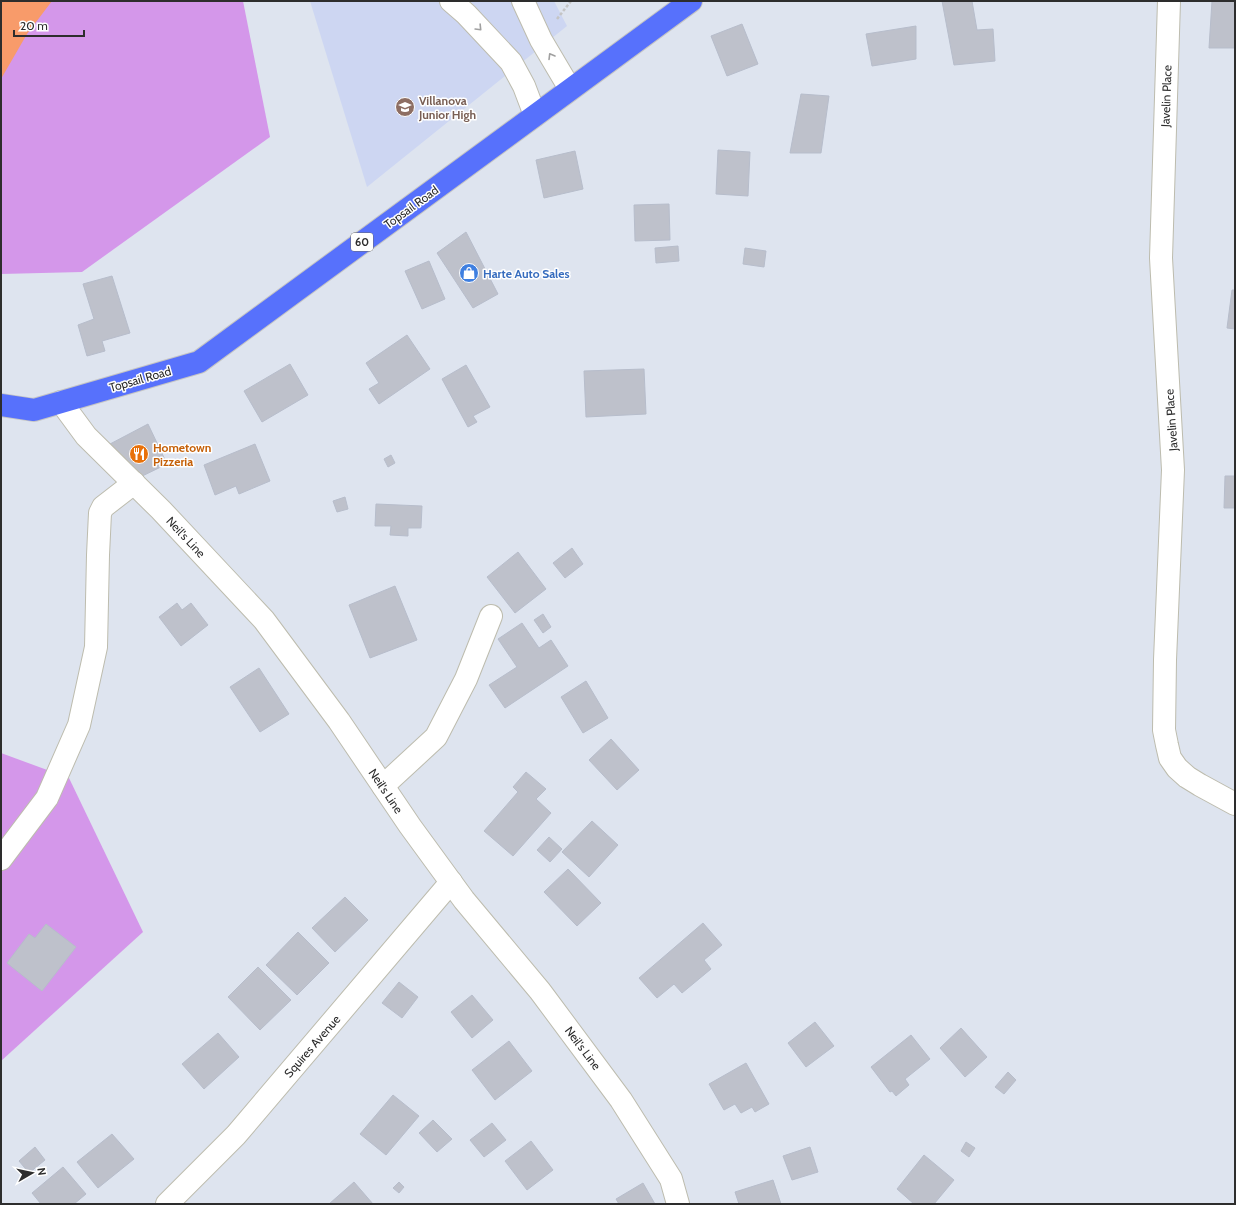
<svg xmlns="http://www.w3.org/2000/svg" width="1236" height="1205" font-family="Cabin,sans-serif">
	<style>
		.education { fill: #cdd6f2 }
		.green { fill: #d497ea }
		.water { fill: #f89b6a }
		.building { fill: #bec1cb; stroke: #b7bdcb }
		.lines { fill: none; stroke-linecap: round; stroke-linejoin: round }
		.minor-casing { stroke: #bdbcae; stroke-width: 24 }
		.major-casing { stroke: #c4c4c4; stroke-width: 24 }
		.path { stroke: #c4c4c4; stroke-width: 2.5; stroke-dasharray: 3 2; stroke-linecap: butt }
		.minor { stroke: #fff; stroke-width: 22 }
		.major { stroke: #5771fc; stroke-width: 22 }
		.oneway { stroke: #a0a0a0 }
		.labels { text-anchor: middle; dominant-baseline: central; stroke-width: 3; stroke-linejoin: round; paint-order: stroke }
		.shield { fill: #fff; stroke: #6c6c6c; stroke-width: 1 }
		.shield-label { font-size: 11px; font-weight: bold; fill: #2d2d2d }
		.street-label { font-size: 12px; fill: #2d2d2d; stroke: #fff }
		.education-label { font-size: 12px; font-weight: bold; fill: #785e54; stroke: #fff; text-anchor: start }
		.shop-label { font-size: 12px; font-weight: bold; fill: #366cbe; stroke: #fff; text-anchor: start }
		.food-label { font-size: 12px; font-weight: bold; fill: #c56008; stroke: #fff; text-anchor: start }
	</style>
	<rect width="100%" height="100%" fill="#dee4ef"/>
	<path class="education" d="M310,1H554L567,26L367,187Z"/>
	<g class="green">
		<path d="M1,1H243L270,137L82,272L1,274Z"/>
		<path d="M1,753L69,778L143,932L1,1061Z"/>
	</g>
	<path class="water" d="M1,1H52L27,34L1,79Z"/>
	<g class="building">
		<path d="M942,1H972L977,30L993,29L995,61L954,65Z"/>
		<path d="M1212,1H1235V48H1209Z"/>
		<path d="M742,24L758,64L727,76L711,36Z"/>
		<path d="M916,26V59L872,66L866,34Z"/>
		<path d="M801,94L829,96L821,153H790Z"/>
		<path d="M718,150L750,152L748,196L716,194Z"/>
		<path d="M575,151L583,189L544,198L536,160Z"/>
		<path d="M669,204L670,240L635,241L634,205Z"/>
		<path d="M466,232L498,294L473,308L437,253Z"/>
		<path d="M678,246L679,261L656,263L655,248Z"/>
		<path d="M745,248L766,251L764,267L743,264Z"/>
		<path d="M429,261L445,299L422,309L405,271Z"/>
		<path d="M112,276L130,333L102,341L105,351L87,356L78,325L94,319L83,284Z"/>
		<path d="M1232,290H1235V329L1227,328Z"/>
		<path d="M407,335L430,369L379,404L369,389L379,383L366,363Z"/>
		<path d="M290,364L308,395L262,422L244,391Z"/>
		<path d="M466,365L490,407L473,416L477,422L468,427L442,379Z"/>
		<path d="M644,369L646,414L586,417L584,371Z"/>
		<path d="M148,424L167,464L134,480L110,444Z"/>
		<path d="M255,444L270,481L239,494L236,486L215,495L204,465Z"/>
		<path d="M391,455L395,463L388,467L384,459Z"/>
		<path d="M1225,476H1235V508H1224Z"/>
		<path d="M345,497L348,509L337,512L333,501Z"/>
		<path d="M376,504L422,506L421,528H408V536L390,535L391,526H375Z"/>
		<path d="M572,548L583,564L565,578L553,563Z"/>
		<path d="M518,552L546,589L515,613L487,577Z"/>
		<path d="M395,586L417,640L370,658L349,605Z"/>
		<path d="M177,603L182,610L191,603L208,625L181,646L159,617Z"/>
		<path d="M543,614L551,627L543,633L534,620Z"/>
		<path d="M522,623L539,648L551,640L568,666L505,708L489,685L517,667L498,639Z"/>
		<path d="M259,668L289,714L260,732L230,687Z"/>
		<path d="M586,681L608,718L583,733L561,697Z"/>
		<path d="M611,739L639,770L617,790L589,760Z"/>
		<path d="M526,772L546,789L536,799L551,813L513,856L484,831L518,792L513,787Z"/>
		<path d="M592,821L618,845L589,877L562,852Z"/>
		<path d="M549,837L562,849L550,862L537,850Z"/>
		<path d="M568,869L601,903L577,926L544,892Z"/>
		<path d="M345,897L368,920L335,952L312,928Z"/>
		<path d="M703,923L722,945L704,960L711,969L682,993L674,984L657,998L639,978Z"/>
		<path d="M46,924L76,947L42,991L7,963L29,934L35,938Z"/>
		<path d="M298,932L329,963L297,995L266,965Z"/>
		<path d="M258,967L291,1000L260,1030L228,997Z"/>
		<path d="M399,982L418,997L402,1018L382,1003Z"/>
		<path d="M472,995L493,1020L472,1038L451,1012Z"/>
		<path d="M815,1022L834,1046L806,1067L788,1043Z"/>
		<path d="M961,1028L987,1057L965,1077L940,1048Z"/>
		<path d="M218,1033L239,1057L204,1089L182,1064Z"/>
		<path d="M911,1035L930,1059L905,1079L909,1085L896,1096L892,1091L890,1092L871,1067Z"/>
		<path d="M509,1041L532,1071L495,1100L472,1070Z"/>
		<path d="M746,1063L769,1104L755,1112L752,1107L741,1113L735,1104L724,1110L709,1084Z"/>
		<path d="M1008,1072L1016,1080L1004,1094L995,1087Z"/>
		<path d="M393,1095L419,1116L386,1155L360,1134Z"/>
		<path d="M433,1120L452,1139L437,1152L419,1133Z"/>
		<path d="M492,1123L506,1140L484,1157L470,1140Z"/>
		<path d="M112,1134L134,1159L98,1188L77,1162Z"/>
		<path d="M531,1141L553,1170L527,1190L505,1161Z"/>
		<path d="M966,1142L975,1148L969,1157L961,1151Z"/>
		<path d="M35,1147L45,1160L29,1173L19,1161Z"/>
		<path d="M810,1147L818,1172L792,1180L783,1156Z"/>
		<path d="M924,1155L954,1180L934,1204H914L897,1189Z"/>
		<path d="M63,1167L86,1194L74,1204H41L32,1193Z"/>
		<path d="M773,1180L781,1204H739L735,1192Z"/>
		<path d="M354,1182L373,1204H329Z"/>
		<path d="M399,1182L404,1187L399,1193L393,1188Z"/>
		<path d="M643,1183L655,1204H619L616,1199Z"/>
	</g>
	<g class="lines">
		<g class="minor-casing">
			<g id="minor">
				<path d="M451,1L466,14L511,62L524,86L535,115"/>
				<path d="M523,1L541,40L570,89"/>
				<path d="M1169,1L1161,258L1173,470L1165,660L1164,730L1167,745L1170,758L1177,768L1187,777L1200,785L1235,804"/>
				<path d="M61,402L86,436L161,510L264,620L339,721L410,826L464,900L540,991L621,1100L671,1179L678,1204"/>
				<path d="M383,786L436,737L466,679L491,616"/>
				<path d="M1,859L47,798L79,725L96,647L98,555L100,513L103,507L134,483"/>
				<path d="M167,1204L236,1135L451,882"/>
			</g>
		</g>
		<g class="major-casing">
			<path id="major" d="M1,405L34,410L199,362L691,1"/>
		</g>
		<path class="path" d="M557,19L571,1"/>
		<use href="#minor" class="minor"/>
		<use href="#major" class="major"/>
	</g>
	<defs><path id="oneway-chevron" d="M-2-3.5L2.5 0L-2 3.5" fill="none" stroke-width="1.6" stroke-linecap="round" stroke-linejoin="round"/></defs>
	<g class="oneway">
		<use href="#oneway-chevron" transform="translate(479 28) rotate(46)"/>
		<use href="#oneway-chevron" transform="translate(551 56) rotate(-121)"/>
	</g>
	<defs>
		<g id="school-disc" transform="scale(1)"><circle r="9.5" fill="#8d6e63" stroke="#fff"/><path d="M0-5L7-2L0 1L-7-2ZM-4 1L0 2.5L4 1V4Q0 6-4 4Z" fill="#fff"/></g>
		<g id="shop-disc" transform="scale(1)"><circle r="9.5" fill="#3f7fe0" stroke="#fff"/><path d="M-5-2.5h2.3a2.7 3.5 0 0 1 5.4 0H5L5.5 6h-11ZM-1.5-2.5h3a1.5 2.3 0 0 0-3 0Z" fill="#fff"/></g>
		<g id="restaurant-disc" transform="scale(1)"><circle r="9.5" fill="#e8710a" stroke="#fff"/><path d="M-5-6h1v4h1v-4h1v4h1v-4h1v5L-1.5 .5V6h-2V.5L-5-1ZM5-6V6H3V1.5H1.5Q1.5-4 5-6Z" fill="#fff"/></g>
	</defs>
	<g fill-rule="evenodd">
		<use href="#school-disc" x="405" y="107"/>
		<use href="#shop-disc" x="469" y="273"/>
		<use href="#restaurant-disc" x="139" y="454"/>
	</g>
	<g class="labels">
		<rect class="shield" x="351" y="233" width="22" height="18" rx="3"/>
		<g class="shield-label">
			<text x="362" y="242">60</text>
		</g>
		<g class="street-label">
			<text transform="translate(1166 96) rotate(-88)">Javelin Place</text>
			<text transform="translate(411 207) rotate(-36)">Topsail Road</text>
			<text transform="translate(140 379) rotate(-16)">Topsail Road</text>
			<text transform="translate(1171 420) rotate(-94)">Javelin Place</text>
			<text transform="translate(186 537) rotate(47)">Neil's Line</text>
			<text transform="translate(386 791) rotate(56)">Neil's Line</text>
			<text transform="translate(312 1046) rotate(-49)">Squires Avenue</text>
			<text transform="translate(583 1048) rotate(53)">Neil's Line</text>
		</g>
		<g class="education-label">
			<text x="419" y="100">Villanova<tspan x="419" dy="14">Junior High</tspan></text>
		</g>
		<g class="shop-label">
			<text x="483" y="273">Harte Auto Sales</text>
		</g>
		<g class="food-label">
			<text x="153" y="447">Hometown<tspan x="153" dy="14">Pizzeria</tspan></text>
		</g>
	</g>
	<rect width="1236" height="1205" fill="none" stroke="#2d2d2d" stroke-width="4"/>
	<g transform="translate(32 1173) rotate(81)" stroke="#ffffff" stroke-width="3" paint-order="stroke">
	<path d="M0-3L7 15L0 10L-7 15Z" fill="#2d2d2d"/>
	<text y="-6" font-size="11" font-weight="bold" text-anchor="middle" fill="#2d2d2d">N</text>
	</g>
	<path d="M14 30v6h70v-6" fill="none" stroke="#2d2d2d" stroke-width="2"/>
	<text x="20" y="30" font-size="12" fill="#2d2d2d" stroke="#ffffff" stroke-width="3" paint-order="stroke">20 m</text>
</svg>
